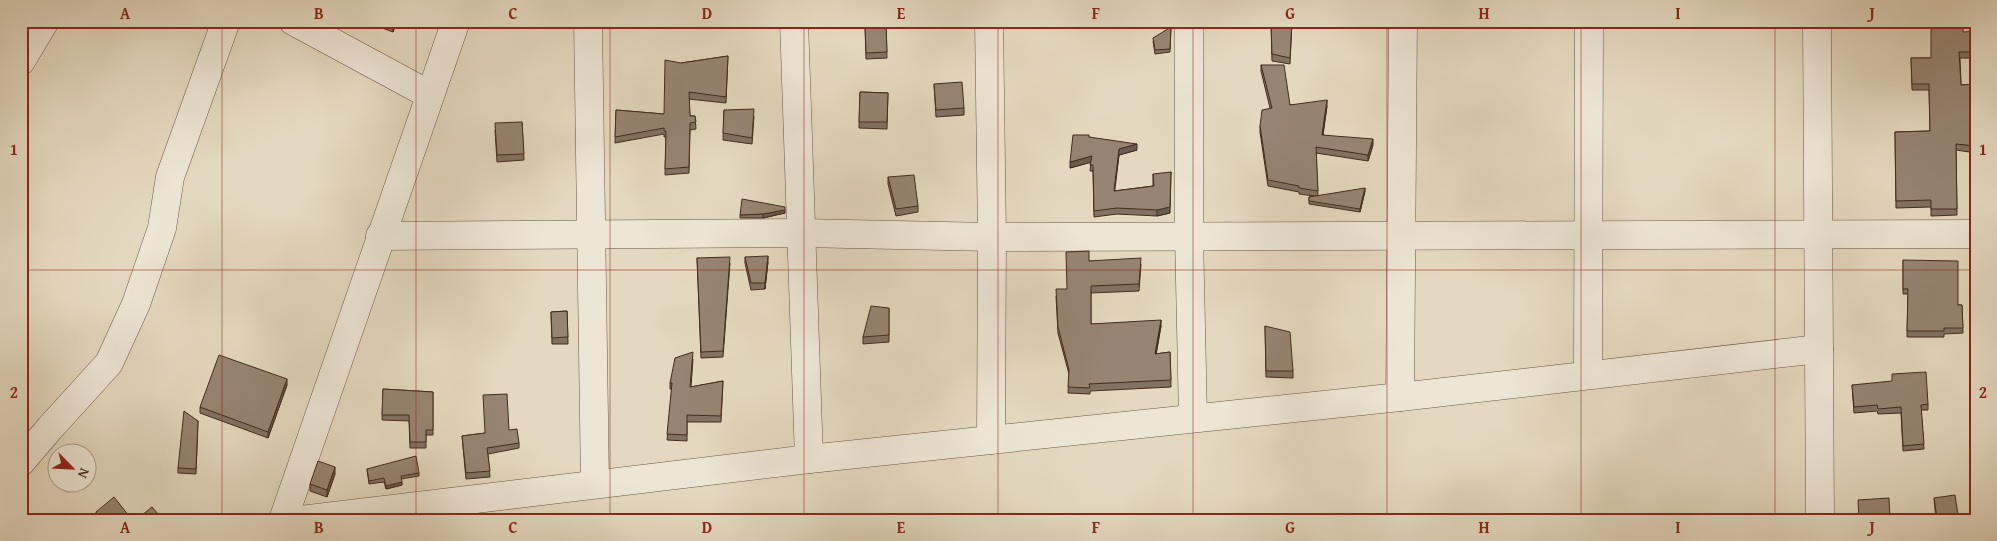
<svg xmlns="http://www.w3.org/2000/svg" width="1997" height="541" font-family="'Gentium Book Plus',serif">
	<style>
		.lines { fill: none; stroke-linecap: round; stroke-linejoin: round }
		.minor-casing { stroke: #6a5646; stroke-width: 29 }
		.minor { stroke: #ede6d6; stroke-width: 28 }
		.wall { fill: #817262; stroke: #422b1e }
		.shaded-wall { fill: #695d50; stroke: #422b1e }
		.building { fill: #968572; stroke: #422b1e }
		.grid { fill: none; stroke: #8f2418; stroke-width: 1; stroke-opacity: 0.55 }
		.neatline { fill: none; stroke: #8f2418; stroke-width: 2 }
		.grid-label { font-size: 16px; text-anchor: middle; font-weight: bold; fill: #8f2418 }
	</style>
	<rect width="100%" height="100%" fill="#e4d9c0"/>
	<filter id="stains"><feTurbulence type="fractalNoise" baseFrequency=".004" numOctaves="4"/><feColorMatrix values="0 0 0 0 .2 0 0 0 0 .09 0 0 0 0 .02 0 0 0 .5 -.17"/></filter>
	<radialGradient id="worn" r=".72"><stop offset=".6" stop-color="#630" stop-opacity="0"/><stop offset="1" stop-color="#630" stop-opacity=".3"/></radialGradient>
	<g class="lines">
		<g class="minor-casing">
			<g id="minor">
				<path d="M293,21L430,95"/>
				<path d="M588,21L595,484"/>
				<path d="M794,21L809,459"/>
				<path d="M989,21L992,237L991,440"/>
				<path d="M1189,21V235L1193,418"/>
				<path d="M1817,21L1820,520"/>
				<path d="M21,61L45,21"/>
				<path d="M380,236L800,233L992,237L1976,234"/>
				<path d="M1588,374L1589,21"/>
				<path d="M1400,397L1403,21"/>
				<path d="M21,462L50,428L109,363L136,304L162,228L170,177L226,21"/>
				<path d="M283,520L456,21"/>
				<path d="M301,520L809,459L1400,397L1819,349"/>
			</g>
		</g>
		<use href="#minor" class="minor"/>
	</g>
	<g class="wall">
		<path d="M369,21H397L393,32L369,23Z"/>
		<rect x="512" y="21" width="21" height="2"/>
		<path d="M1271,21H1292L1290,64L1272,61Z"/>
		<path d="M886,24L887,58L866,59L865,25Z"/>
		<path d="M1171,27L1170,52L1155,54L1153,41Z"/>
		<path d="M1976,31V58H1960L1961,85L1976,84V153L1956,150L1957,215L1931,216V207L1896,208L1895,132L1930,131L1929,90H1912L1911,58H1931Z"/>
		<path d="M728,56L726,103L689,99L690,116H695L696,129L690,130L689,173L665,175L666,137H664V134L615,143L616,110L664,114L681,63Z"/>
		<path d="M1261,65L1290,105L1327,106L1323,135L1373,145L1368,161L1316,153L1318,196L1365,191L1360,212L1309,204V197L1314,196L1299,194V192L1268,186L1260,132V126L1270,108L1261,71Z"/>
		<path d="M934,84L964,108V115L936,117Z"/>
		<path d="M860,92L888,93L887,129L859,128Z"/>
		<path d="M724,110L754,116L752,144L723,140Z"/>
		<path d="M522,122L524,160L497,162L495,130Z"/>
		<path d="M1089,137L1137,150L1119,155L1114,191L1153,186V174L1170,213L1157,216L1117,214L1094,217L1093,171H1090L1091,162L1070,168Z"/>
		<path d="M888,177L918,206V212L896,216L888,184Z"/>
		<path d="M785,213L763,218H740V215Z"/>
		<path d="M745,257L768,262L765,289L751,290L745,263Z"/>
		<path d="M697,258L730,263L723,357L701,358Z"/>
		<path d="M1903,260L1958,305H1962L1963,333L1944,334V337H1907L1908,294H1903Z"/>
		<path d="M1089,261L1141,264L1139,291L1091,293V324L1161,326L1156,354L1170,352L1171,387L1090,391V394L1068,393L1069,374L1058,333L1056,296L1067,289Z"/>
		<path d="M889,308V342L863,344V337Z"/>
		<path d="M567,311L568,344H552L551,312Z"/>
		<path d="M1265,326L1293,371V378L1266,377Z"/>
		<path d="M693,359L691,387L723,381L721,422H687V441L667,440L672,389H670V383Z"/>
		<path d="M287,385L268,438L200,413V407Z"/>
		<path d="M1852,385L1928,404V410H1921L1924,449L1903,451L1901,413L1878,414L1877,411L1854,413Z"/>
		<path d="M383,389L433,392V435H426V448H410L409,421L382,420Z"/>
		<path d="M198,421L196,474L178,473V468Z"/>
		<path d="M509,430L519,443V448L488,454L490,477L466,479L462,436Z"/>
		<path d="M367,469L419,473V476L401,479L402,485L386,489L384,482L369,484Z"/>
		<path d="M335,474L327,497L310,491V484Z"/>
		<path d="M1934,498L1958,515V519L1949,520H1936Z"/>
		<path d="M96,512L129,516L136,520H99L96,517Z"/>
	</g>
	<g class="shaded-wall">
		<path d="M394,21H397L393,32V26Z"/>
		<path d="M1327,100V106L1322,141V135Z"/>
		<path d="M1373,139V145L1368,161V155Z"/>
		<path d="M1137,144V150L1119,155L1114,197V191L1119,149Z"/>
		<path d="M1092,156V162L1070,168V162Z"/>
		<path d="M1171,172L1170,213L1157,216V210Z"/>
		<path d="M1365,188V191L1360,212V209Z"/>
		<path d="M785,210V213L763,218V214Z"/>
		<path d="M768,256V262L765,289V283Z"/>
		<path d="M1161,320V326L1155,361V354Z"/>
		<path d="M287,379V385L268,438V432Z"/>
		<path d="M335,467V474L327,497V490Z"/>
		<path d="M402,482V485L386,489V486Z"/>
	</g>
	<g class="building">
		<path d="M382,21H394L393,26Z"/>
		<path d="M1271,21H1292L1290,58L1272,54Z"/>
		<path d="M1931,21H1963V32L1976,31V52H1959L1961,85L1976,84V146L1956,144L1957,209H1931V200L1896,201L1895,132L1930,131L1929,84H1912L1911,58H1931Z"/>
		<path d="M886,24L887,52L866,53L865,25Z"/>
		<path d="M1171,27L1170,49L1155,50L1153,38Z"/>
		<path d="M728,56L726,97L689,92L690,116H695L696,122L690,123L689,167L665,169L666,131H664V128L615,137L616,110L664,114L665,60L681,63Z"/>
		<path d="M1261,65H1284L1290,105L1327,100L1322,135L1373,139L1368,155L1316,147L1318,191L1299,188V186L1268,180L1260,126L1262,110L1272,108Z"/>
		<path d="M962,82L964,108L936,110L934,84Z"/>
		<path d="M860,92L888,93L887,122H859Z"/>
		<path d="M754,109L752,138L723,133L724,110Z"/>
		<path d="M522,122L524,154L497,155L495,123Z"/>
		<path d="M1073,135H1089V137L1137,144L1119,149L1114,191L1154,186L1153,174L1171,172L1170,207L1157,210L1117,208L1094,211L1093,165H1090L1092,156L1070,162Z"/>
		<path d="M914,175L918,206L896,209L888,177Z"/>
		<path d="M1365,188L1360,209L1309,201V197Z"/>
		<path d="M742,199L785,207V210L763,214L740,215Z"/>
		<path d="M1089,251V261L1141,258L1139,284L1091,286V324L1161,320L1155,354L1170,352L1171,380L1089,384L1090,388L1068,387L1069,370L1058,327L1056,289H1067L1066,252Z"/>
		<path d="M768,256L765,283H751L745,257Z"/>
		<path d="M730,257L723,351L701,352L697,258Z"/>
		<path d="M1903,260L1958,261V305H1962L1963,328H1944V331H1907L1908,289H1903Z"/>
		<path d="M871,306L889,308V335L863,337Z"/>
		<path d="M567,311L568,337L552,338L551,312Z"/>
		<path d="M1265,326L1290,332L1293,371H1266Z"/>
		<path d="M693,352L690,387L723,381L721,416L687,415V435L667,434L672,383H670L675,358Z"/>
		<path d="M219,355L287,379L268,432L200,407Z"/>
		<path d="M1926,372L1928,404L1921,405L1924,444L1903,446L1901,407L1878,409L1877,405L1854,407L1852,385L1892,381V374Z"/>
		<path d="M383,389L433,392V430H426V442H410L409,415H382Z"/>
		<path d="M507,394L509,430L517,429L519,443L487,448L490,471L466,473L462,436L485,433L483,395Z"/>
		<path d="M184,411L198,421L196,469L178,468Z"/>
		<path d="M416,456L419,473L401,476L402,482L386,486L384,478L369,481L367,469Z"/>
		<path d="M318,461L335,467L327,490L310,484Z"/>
		<path d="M1955,495L1958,515L1937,518L1934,498Z"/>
		<path d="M114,497L129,516L131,515L136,520H103L96,512Z"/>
		<path d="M1889,498L1890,520H1859L1858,500Z"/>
		<path d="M152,507L163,520H136Z"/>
	</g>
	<path class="grid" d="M222,21V520M416,21V520M610,21V520M804,21V520M998,21V520M1193,21V520M1387,21V520M1581,21V520M1775,21V520M21,270H1976"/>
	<rect width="1997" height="541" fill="none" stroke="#e4d9c0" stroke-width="55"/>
	<g transform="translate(72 468) rotate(114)"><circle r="24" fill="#ede6d6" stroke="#a99b8c"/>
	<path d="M0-4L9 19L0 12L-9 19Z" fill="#8f2418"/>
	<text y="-8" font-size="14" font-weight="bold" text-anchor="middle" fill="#422b1e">N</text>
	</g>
	<rect x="28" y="28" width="1942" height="486" class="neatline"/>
	<g class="grid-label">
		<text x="125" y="19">A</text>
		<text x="319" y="19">B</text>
		<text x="513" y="19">C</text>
		<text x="707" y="19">D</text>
		<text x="901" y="19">E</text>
		<text x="1096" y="19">F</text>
		<text x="1290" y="19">G</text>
		<text x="1484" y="19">H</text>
		<text x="1678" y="19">I</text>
		<text x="1872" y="19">J</text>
		<text x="14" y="155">1</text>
		<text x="1983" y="155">1</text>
		<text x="14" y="398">2</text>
		<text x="1983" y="398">2</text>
		<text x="125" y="533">A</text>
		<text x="319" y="533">B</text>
		<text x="513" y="533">C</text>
		<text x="707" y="533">D</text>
		<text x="901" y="533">E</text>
		<text x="1096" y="533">F</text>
		<text x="1290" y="533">G</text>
		<text x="1484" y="533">H</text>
		<text x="1678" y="533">I</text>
		<text x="1872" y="533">J</text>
	</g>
	<rect width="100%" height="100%" filter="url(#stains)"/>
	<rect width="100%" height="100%" fill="url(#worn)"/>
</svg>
